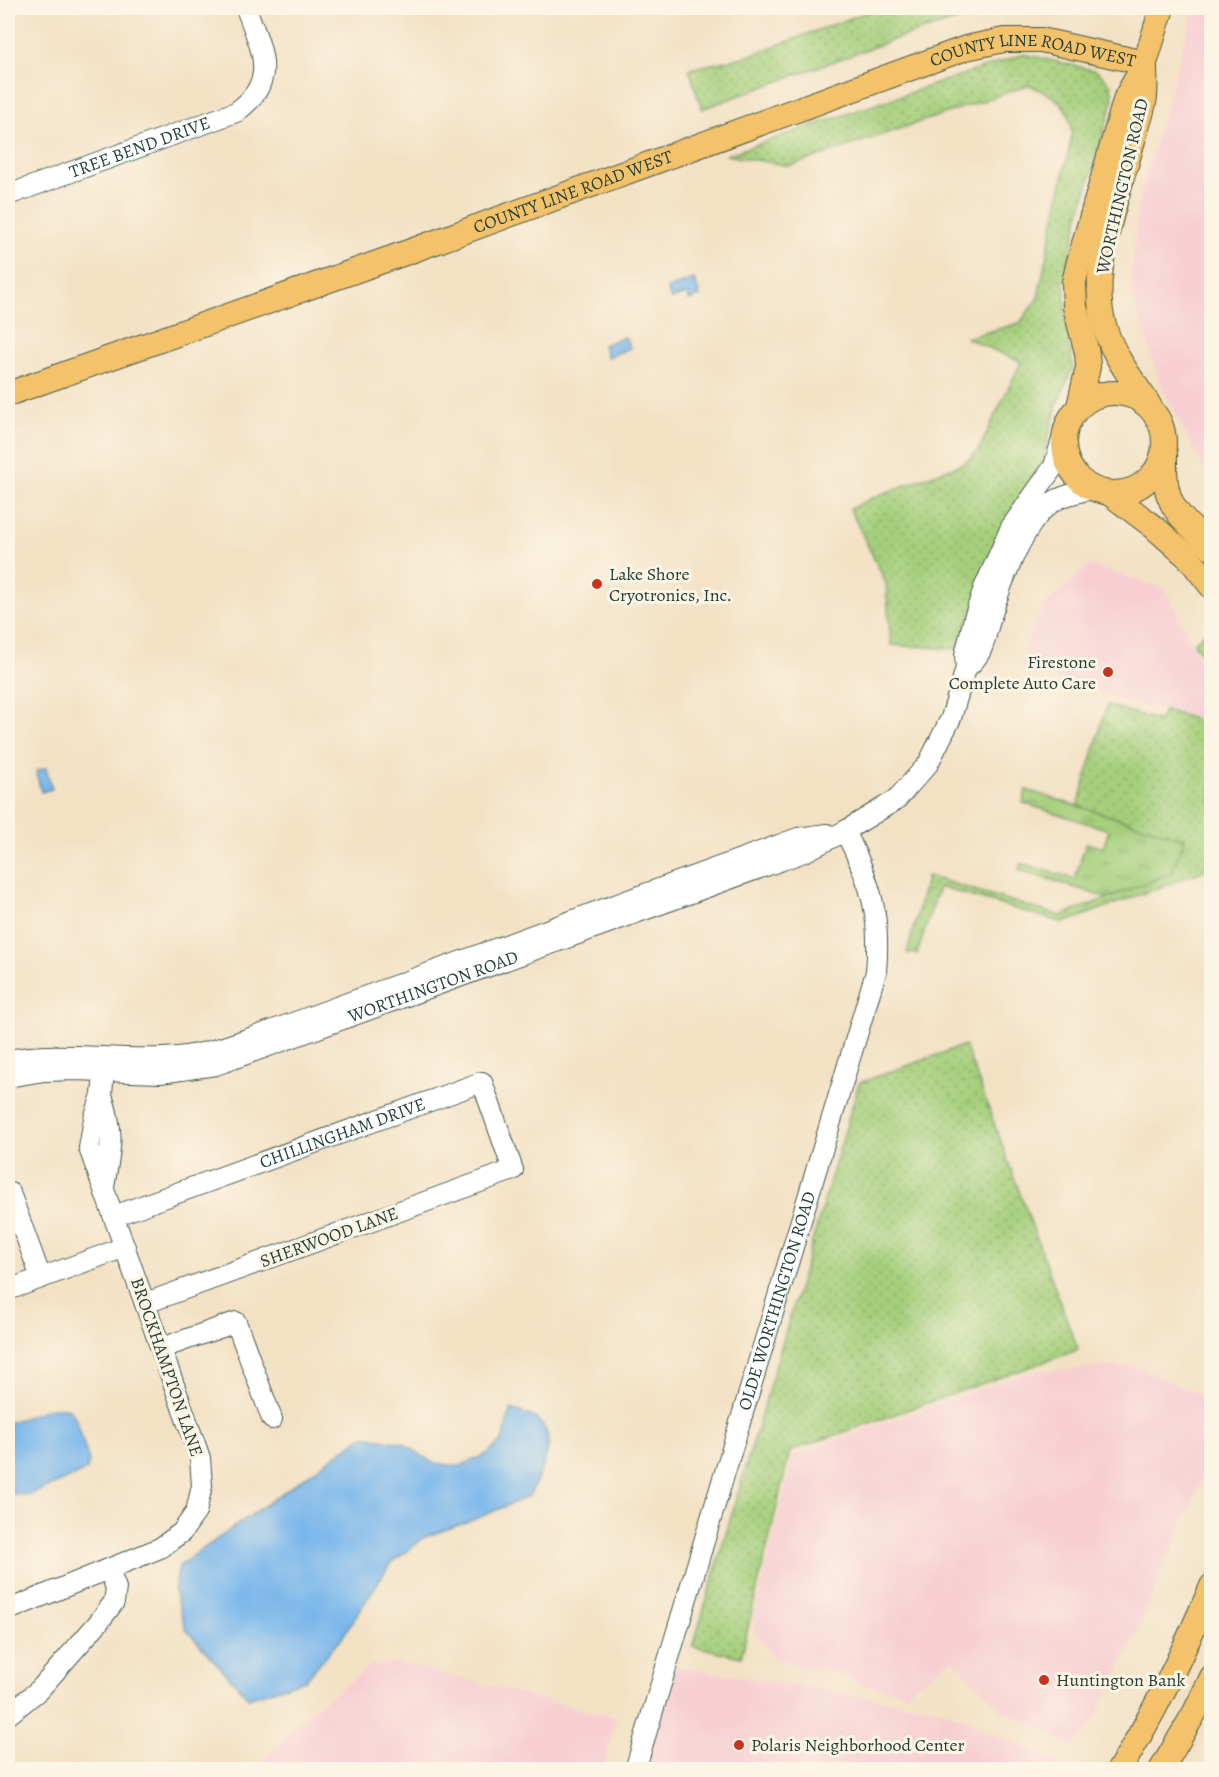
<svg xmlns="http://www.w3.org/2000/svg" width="1219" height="1777" font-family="Alegreya,serif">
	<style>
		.built { fill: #f7cfd3 }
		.grass { fill: url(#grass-dots); stroke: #628658; stroke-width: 1.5 }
		.park { fill: url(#park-tufts); stroke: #628658; stroke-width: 1.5 }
		.water { fill: #78b6eb; stroke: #4c7a90; stroke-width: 1.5 }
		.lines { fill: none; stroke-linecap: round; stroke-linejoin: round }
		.minor-casing { stroke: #3f564a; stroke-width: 22 }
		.major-casing { stroke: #3f564a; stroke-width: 26 }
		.minor { stroke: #fff; stroke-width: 20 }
		.major { stroke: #f3c26a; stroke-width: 24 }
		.poi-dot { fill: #c8321e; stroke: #fcf5e5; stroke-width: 2 }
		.labels { text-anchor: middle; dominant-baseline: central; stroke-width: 6; stroke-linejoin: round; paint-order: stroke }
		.street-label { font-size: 18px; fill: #1f3d34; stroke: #fcf5e5 }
		.poi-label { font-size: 18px; fill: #1f3d34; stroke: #fcf5e5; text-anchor: start }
	</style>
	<defs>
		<pattern id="grass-dots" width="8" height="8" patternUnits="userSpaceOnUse" patternTransform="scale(1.5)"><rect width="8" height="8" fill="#a5cf7b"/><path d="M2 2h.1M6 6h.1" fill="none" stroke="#86a966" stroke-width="1.8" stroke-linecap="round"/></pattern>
		<pattern id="park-tufts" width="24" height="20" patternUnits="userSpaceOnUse" patternTransform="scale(1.5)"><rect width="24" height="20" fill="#a5cf7b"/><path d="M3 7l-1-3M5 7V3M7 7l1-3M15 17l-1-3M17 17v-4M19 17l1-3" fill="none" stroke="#86a966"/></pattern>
	</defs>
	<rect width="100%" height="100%" fill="#fcf5e5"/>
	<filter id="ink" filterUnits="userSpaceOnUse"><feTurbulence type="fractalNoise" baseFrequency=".0167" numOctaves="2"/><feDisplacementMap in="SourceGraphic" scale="12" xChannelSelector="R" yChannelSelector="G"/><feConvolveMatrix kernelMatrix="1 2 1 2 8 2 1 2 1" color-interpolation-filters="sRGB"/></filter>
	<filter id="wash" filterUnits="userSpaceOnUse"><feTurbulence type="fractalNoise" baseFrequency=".008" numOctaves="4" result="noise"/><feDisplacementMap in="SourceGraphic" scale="24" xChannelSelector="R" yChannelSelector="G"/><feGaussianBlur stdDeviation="1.35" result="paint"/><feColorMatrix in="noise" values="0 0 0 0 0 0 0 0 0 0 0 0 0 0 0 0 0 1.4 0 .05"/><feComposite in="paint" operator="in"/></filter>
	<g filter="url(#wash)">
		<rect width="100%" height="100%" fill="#f3e1c4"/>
		<g class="built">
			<path d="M1194,8H1212L1211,483L1159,381L1130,288L1138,204Z"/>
			<path d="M1090,565L1165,588L1211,683V696L1205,720L1162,708L1156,710L1021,668L1030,632L1049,601Z"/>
			<path d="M1136,1365L1211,1401V1457L1142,1621L1093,1722L1074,1746L1002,1710L952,1659L906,1693L864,1685L829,1670L807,1669L774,1658L752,1627L793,1455L1012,1378L1038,1371Z"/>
			<path d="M399,1663L616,1718L604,1769H256L308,1713L372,1665Z"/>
			<path d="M667,1665L941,1709L1054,1760L1068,1769L635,1770Z"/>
		</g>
		<g class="grass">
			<path d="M878,8H1114L1110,13L996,9L901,37L702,109L689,69L748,56Z"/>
			<path d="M1024,54L1097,71L1111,85L1113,101L1080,211L1064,281L1067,326L1073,368L1057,404L1041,468L967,623L956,649L891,645L886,583L850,509L874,497L964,463L978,451L1021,362L966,338L1020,323L1038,298L1072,135C1071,103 1056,97 1029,85L790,166L726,155Z"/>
			<path d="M1211,631V668L1194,643L1202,635Z"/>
			<path d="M1107,705L1160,721L1164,710L1208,723L1211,713L1212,786L1209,794L1212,802L1211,868L1064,923L939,887L917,954L907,953L927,876L1061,916L1171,873L1184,839L1078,806Z"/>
			<path d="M965,1045L1078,1350L790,1451L741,1657L693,1646L859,1083Z"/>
		</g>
		<path class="park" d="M1026,790L1185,839L1171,873L1108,898L1019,870L1021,863L1075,879L1086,843L1103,848L1109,830L1023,803Z"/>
		<g class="water">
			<path d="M694,279L700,296L689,300L687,294L671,299L667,288Z"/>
			<path d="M625,337L630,348L607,357L603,345Z"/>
			<path d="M46,768L52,789L41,792L36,771Z"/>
			<path d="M51,1408H68L76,1418L89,1462L87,1469L81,1473L29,1495L12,1494L8,1488V1423Z"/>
			<path d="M511,1409C518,1412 531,1414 538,1420C561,1440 539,1475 529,1496L478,1518L425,1537L390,1564L343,1636L305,1680L248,1698L186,1629L174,1591L179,1566L363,1436L403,1443L433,1463L460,1466L487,1454L502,1441Z"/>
		</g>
	</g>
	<g filter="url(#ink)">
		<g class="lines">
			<g class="minor-casing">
				<g id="minor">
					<path id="s1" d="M8,195L236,112C280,81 261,49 246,8"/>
					<path d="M966,668C984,654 984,641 990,620C1000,587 1023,521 1053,502C1063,495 1080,492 1092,489"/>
					<path d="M8,1060C64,1049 121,1063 178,1057C210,1054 240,1041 271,1031L798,838L827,834"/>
					<path id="s2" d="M8,1077L44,1071L75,1070L160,1073L216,1065L804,852L845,831L896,800L928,764L951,718L966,668L965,655L974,618L984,588L1011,527L1054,466L1064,433"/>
					<path d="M102,1095C115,1135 111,1147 104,1187"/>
					<path d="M8,1194L10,1193L41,1278L8,1290"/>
					<path id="s3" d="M114,1216L482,1082L513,1170L146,1303"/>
					<path d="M41,1278L125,1247"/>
					<path d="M162,1348L236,1322L272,1419"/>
					<path d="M8,1610L160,1548L182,1532L196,1512L202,1486L200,1458L183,1410L89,1148L94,1119L102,1095L105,1060"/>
					<path d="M8,1715L39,1690L98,1623L114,1602L116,1588L109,1570"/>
					<path id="s4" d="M635,1770L876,972C881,914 871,883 845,831"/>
				</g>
			</g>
			<g class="major-casing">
				<g id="major">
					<path d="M1145,65C1145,76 1146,87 1145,97C1143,111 1138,124 1134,137C1120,189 1089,269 1103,321C1110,352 1132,379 1149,405"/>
					<circle cx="1114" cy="443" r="50"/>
					<path id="s5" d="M8,394L408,252L966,48L1004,40H1041L1145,63"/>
					<path d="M1079,406L1088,367L1087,353L1075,307L1074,282L1079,261L1126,97L1145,63L1162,8"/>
					<path d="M1165,453C1165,467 1164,483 1169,496C1176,517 1197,532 1212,548"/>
					<path d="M1109,493L1154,527L1189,558L1212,587"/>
					<path d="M1119,1770C1156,1711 1184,1650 1212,1586"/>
					<path d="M1161,1770L1195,1712L1212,1677"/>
				</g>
			</g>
			<use href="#minor" class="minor"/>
			<use href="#major" class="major"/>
		</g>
	</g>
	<g class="poi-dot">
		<circle cx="597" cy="584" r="6"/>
		<circle cx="1108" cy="672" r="6"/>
		<circle cx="1044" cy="1680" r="6"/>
		<circle cx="739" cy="1745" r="6"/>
	</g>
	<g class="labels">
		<g class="street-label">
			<text stroke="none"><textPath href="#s5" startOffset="1086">COUNTY LINE ROAD WEST</textPath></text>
			<text stroke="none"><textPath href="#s1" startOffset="140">TREE BEND DRIVE</textPath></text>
			<text transform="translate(1122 186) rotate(-77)">WORTHINGTON ROAD</text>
			<text stroke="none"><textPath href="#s5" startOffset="600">COUNTY LINE ROAD WEST</textPath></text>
			<text stroke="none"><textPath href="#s2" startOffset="440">WORTHINGTON ROAD</textPath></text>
			<text stroke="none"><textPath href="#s3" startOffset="243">CHILLINGHAM DRIVE</textPath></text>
			<text transform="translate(329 1237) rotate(-20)">SHERWOOD LANE</text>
			<text stroke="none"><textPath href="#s4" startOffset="490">OLDE WORTHINGTON ROAD</textPath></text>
			<text transform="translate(167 1367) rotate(71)">BROCKHAMPTON LANE</text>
		</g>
		<g class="poi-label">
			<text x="609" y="574">Lake Shore<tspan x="609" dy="21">Cryotronics, Inc.</tspan></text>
			<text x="1096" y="662" text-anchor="end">Firestone<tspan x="1096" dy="21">Complete Auto Care</tspan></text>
			<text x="1056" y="1680">Huntington Bank</text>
			<text x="751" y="1745">Polaris Neighborhood Center</text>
		</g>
	</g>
	<rect width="1219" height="1777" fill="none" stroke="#fcf5e5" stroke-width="30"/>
</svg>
